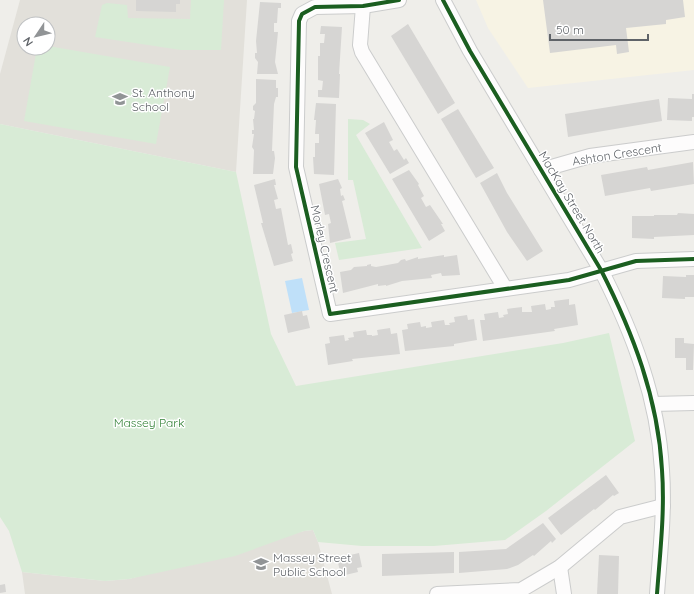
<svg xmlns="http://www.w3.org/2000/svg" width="694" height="594" font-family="Quicksand,sans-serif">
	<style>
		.commercial { fill: #f7f3e4 }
		.education { fill: #e2e0da; fill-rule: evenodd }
		.green { fill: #d8ebd6 }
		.water { fill: #bfe0f9 }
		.building { fill: #d6d5d3 }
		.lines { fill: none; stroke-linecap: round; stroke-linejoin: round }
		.minor-casing { stroke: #cbcccc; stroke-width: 16 }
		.minor { stroke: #fdfcfc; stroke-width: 14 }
		.cycleway-casing { stroke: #fff; stroke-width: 6 }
		.cycleway { stroke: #1b5e20; stroke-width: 4 }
		.labels { text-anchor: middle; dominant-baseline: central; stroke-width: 3; stroke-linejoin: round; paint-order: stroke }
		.poi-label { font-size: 12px; fill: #5f6368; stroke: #fff; text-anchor: start }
		.street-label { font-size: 12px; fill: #5f6368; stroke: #fff }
		.park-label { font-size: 12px; fill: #348238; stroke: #fff }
	</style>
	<rect width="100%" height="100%" fill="#efeeea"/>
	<path class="commercial" d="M476,0H694V70L528,88L488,28Z"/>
	<g class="education">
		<path d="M20,0H247L236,172L0,124V74ZM24,24H48V48H24Z"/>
		<path d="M313,530L318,542L332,594H25L22,572L105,581L129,579L304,531Z"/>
	</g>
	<g class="green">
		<path d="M191,0H224L221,50H181L95,37L102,5L107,3L127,5L128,18L190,19Z"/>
		<path d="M48,46L170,67L156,144L24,121L37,48H48Z"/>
		<path d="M348,119L363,120L370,124L356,135L422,248L339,260L335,243L366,239L353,180H348Z"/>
		<path d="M0,124L236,172L271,334L296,386L563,343L609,333L635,441L546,511L505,540L434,546H362L318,542L313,530L304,531L235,556L129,579L105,581L22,572L9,531L0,517Z"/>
	</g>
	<path class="water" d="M302,278L309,310L292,313L285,281Z"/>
	<g class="building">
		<path d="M136,0H180V4H176V12L136,11Z"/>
		<path d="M543,0H683L685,17L666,20V24L626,28L629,52L617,54L616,45L550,53Z"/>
		<path d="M260,2L281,3V8H278L277,23H274V32H278L275,62L278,74H257L258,62L255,58V53H257L256,41Z"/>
		<path d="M408,24L455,103L438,114L391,36Z"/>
		<path d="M321,26L342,27L339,74H340L339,98L318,97V90H322L323,81L318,80V56H320V43H324L325,34H320Z"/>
		<path d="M256,79L276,80V88H278V97H276L274,104L273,127L272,151H274L275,158L273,174H253L254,150L252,147L254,134H252V130H254L253,119H254L255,111L253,110V106L256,103Z"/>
		<path d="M692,94H694V117H692V121L667,120L668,98L692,99Z"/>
		<path d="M659,99L662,121L568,137L565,114Z"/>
		<path d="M316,103L336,104L334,175L314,174L313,157H315V143H319V134H315L316,120H314Z"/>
		<path d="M458,109L494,168L476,178L441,119Z"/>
		<path d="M384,122L393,140L389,142L394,151L397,149L404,160L406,158L409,163L390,174L365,133Z"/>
		<path d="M693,162L694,184L651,191L650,188L605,196L601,175L647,167L648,170Z"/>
		<path d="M409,170L419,184L418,185L424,196L421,198L426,207L430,205L443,224H441L445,231L429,241L392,179Z"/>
		<path d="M497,173L507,193L543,251L527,261L507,232L480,183Z"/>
		<path d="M275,179L276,185H274L278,199L274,200L276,209L281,208L288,245L291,244L293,253L291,254L293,261L274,266L261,223H263L254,185Z"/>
		<path d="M338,179L342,188L340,189L341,196L343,195L345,200L342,201L351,238L330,243L328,224L331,223L329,214L325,215L319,184Z"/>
		<path d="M678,213L694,214V235L654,237V239L632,238V216H654V215H677Z"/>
		<path d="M444,255V257L457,255L460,275L442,276L441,273L431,275L432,278L402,281L386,286V285L378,286V284L343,293L340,272L351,270L354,267L367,266V265L371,264V266L376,267L398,263L401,260L405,259L406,261L418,257V259Z"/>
		<path d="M686,275H694V297H685V299L662,298L663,276L686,277Z"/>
		<path d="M569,299V305L575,304L578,325L554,329L555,331L483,341L480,320H485L484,314L498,312L499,318L504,317L503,315L508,314L507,309L522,307V312H532L531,306L545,304L546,310L551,309V307H555L554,301Z"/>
		<path d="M302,311L303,316L307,315L310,328L288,333L284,315Z"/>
		<path d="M467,315L468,320L474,319L477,340L454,344V346L405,351L402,330L408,329L407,324L420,322L421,327L426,326V328L432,327L431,322L444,320L445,325H450L449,323L455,322L454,317Z"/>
		<path d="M390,328L391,334L397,333L400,354L352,359L353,361L328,365L325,344L330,343L329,337L344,335L345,341L349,340L348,338L354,337L353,332L366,330L367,335H372V336L378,335L377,330Z"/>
		<path d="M675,338H684V343L694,344L693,370H686V358H675Z"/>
		<path d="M606,475L619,493L614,496L613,495L595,510L594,509L561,535L548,518Z"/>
		<path d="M543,523L556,539L552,543L551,541L534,556L533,555L518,565L507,569L459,573V552L506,549Z"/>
		<path d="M454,552V573L382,576V554Z"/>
		<path d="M359,553L362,567L357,568L358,572L341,576L337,558Z"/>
		<path d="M599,555L619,556L618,594H597Z"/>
		<path d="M5,584L6,592L0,593V585Z"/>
	</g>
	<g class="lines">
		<g class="minor-casing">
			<g id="minor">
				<path d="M399,0L363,6L315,7L302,14L299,21L296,167L330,314L569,280L636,261L694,259"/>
				<path d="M443,0L470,51L601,270C633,333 658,398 662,470C665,511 660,553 657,594"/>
				<path d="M363,6L360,45L362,52L505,288"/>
				<path d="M541,170L590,156L694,142"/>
				<path d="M653,404L694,403"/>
				<path d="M560,567L564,594"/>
				<path d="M437,594L521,590L560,567L620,517L663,506"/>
			</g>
		</g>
		<use href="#minor" class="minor"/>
		<g class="cycleway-casing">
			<g id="cycleway">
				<path d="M399,0L363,6L315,7L302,14L299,21L296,167L330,314L569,280L636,261L694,259"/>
				<path d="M443,0L470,51L601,270C633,333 658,398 662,470C665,511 660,553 657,594"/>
			</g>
		</g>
		<use href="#cycleway" class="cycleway"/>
	</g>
	<defs>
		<g id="school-bare" transform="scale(1.2)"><path d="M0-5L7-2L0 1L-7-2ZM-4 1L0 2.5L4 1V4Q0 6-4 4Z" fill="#919496" stroke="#fff" stroke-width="2.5" paint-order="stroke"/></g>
	</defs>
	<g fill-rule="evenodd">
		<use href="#school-bare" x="120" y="99"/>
		<use href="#school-bare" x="261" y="564"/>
	</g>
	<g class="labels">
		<g class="poi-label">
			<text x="132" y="92">St. Anthony<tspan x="132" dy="14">School</tspan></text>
			<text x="273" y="557">Massey Street<tspan x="273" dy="14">Public School</tspan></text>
		</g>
		<g class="street-label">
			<text transform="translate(617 154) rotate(-9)">Ashton Crescent</text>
			<text transform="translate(572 202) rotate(59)">MacKay Street North</text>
			<text transform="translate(325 249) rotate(77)">Morley Crescent</text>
		</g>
		<g class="park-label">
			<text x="149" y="422">Massey Park</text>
		</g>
	</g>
	<g transform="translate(36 36) rotate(235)"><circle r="19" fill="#ffffff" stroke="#bfc1c3"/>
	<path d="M0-3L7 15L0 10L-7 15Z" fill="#919496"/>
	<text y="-6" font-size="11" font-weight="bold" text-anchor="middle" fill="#5f6368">N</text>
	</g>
	<path d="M550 34v6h98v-6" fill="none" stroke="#5f6368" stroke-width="2"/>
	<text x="556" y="34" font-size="12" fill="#5f6368" stroke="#ffffff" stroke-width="3" paint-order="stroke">50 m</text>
</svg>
